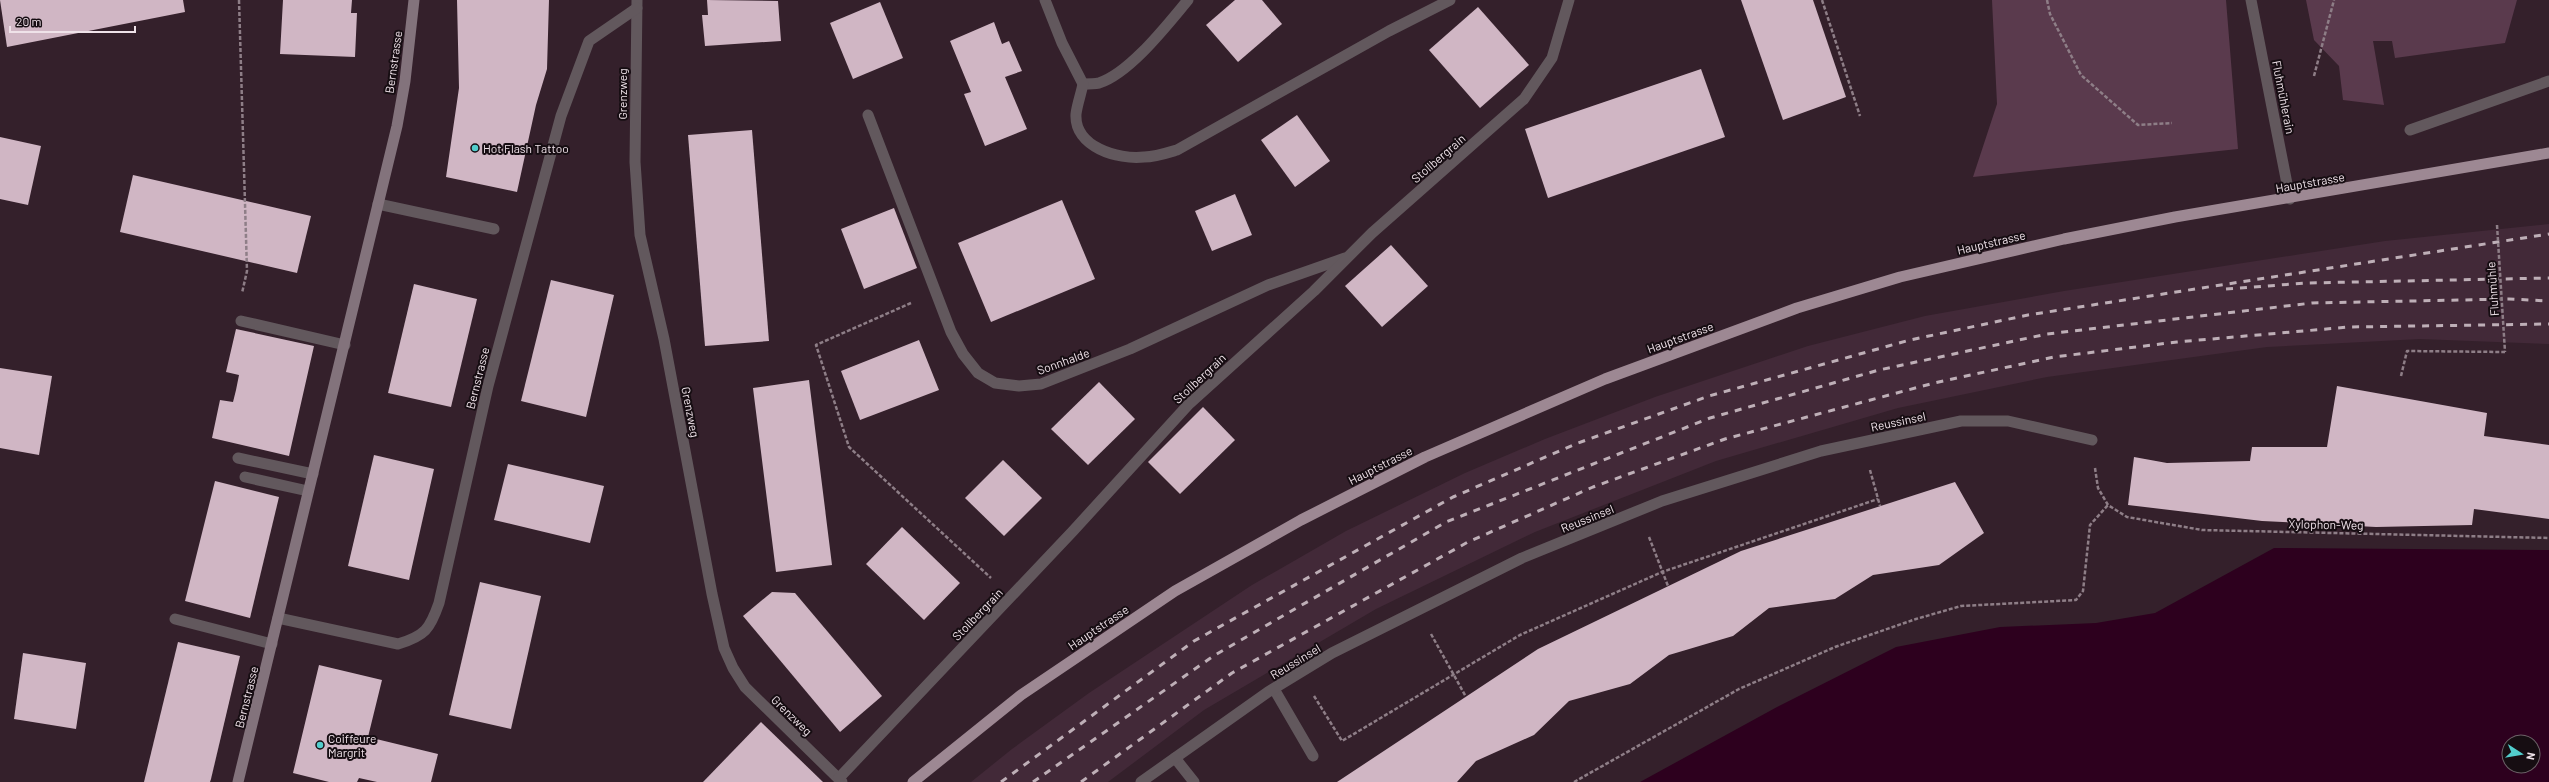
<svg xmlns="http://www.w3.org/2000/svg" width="2549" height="782" font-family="Barlow,sans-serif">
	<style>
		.built { fill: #422938 }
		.green { fill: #5a3a4d }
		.water { fill: #2d001e; fill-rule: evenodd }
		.building { fill: #d0b6c4 }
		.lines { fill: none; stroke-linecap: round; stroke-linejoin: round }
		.path { stroke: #8e7e87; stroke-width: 2.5; stroke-dasharray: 4 2; stroke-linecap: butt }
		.service { stroke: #62585d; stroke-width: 11 }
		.minor { stroke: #62585d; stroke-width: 11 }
		.secondary { stroke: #83737c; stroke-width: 11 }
		.primary { stroke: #9d8893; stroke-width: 11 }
		.rail { stroke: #beafb7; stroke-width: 3; stroke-dasharray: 7 7; stroke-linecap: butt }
		.path-bridge { stroke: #8e7e87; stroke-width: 2.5; stroke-dasharray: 4 2; stroke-linecap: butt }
		.poi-dot { fill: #52cdcc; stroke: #160d12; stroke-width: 1.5 }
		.labels { text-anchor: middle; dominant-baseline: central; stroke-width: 4; stroke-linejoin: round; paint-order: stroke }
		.street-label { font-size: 12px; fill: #efe2e9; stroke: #160d12 }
		.poi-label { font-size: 12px; fill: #efe2e9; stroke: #160d12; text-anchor: start }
	</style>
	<rect width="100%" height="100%" fill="#34202b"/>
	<path class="built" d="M2549,224V344L2420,339L2267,347L2047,377L1898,408L1716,461L1535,532L1376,609L1204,710L1108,782H971L1012,749L1089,693L1252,585L1346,531L1465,473L1545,439L1655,397L1808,346L1925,316L2064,291L2385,241Z"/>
	<g class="green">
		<path d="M1992,0H2226L2238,149L1973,177L1997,104Z"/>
		<path d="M2306,0H2517L2505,43L2395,58L2392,41H2373L2384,105L2343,100L2339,66L2314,40Z"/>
	</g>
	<path class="water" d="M2274,548L2549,550V782H1640L1777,707L1896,647L2000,627L2096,623L2155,613ZM2509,742H2533V766H2509Z"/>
	<g class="building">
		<path d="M0,0H183L185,12L7,47Z"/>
		<path d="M283,0H352L351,13H357L355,57L280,54Z"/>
		<path d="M457,0H549L547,69L536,105L517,192L446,177L459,88Z"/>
		<path d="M707,0L778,1L781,41L705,46L702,15H708Z"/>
		<path d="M1235,0H1262L1282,24L1238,62L1206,25Z"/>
		<path d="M1741,0H1813L1846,97L1783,120Z"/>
		<path d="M880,2L903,58L853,79L830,23Z"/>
		<path d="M1478,7L1529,65L1480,108L1429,50Z"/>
		<path d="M994,22L1002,44L1009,41L1022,71L1005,77L1027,129L985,146L964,94L971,92L950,41Z"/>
		<path d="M1701,69L1725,137L1548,198L1525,129Z"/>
		<path d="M1297,115L1330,161L1295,187L1261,140Z"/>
		<path d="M752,130L769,341L705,346L688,135Z"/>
		<path d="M0,137L41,146L28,205L0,199Z"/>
		<path d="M133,175L311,216L297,273L120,232Z"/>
		<path d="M1235,194L1252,235L1212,251L1195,211Z"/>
		<path d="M1062,200L1095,279L991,322L958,243Z"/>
		<path d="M894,208L917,268L864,289L841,229Z"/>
		<path d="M1391,245L1428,286L1382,327L1345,286Z"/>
		<path d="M551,280L614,295L586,417L521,401Z"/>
		<path d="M414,284L477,299L451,407L388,393Z"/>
		<path d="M236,329L314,346L289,456L212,438L220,400L233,402L236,390L239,375L226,372Z"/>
		<path d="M919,340L939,390L860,420L841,371Z"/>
		<path d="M0,368L52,376L39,455L0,448Z"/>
		<path d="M809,380L832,565L776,572L753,388Z"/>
		<path d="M1099,382L1135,419L1088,465L1051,429Z"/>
		<path d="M2337,386L2487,413L2484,436L2549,445V519L2474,509L2472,525L2376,527L2262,521L2128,505L2134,457L2167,463L2250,461L2252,447H2327Z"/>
		<path d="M1203,407L1235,440L1180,494L1148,462Z"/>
		<path d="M374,455L434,469L409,580L348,566Z"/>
		<path d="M1003,460L1042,498L1004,536L965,498Z"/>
		<path d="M508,464L604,486L590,543L494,520Z"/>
		<path d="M215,481L279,497L250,618L185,601Z"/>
		<path d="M1955,482L1984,533L1939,565L1873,575L1835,599L1769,608L1733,636L1669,655L1630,684L1569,701L1534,735L1476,761L1457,782H1337L1538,649L1741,551Z"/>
		<path d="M902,527L960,583L924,620L866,564Z"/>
		<path d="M480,582L541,596L511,729L449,715Z"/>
		<path d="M772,592L795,593L882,696L840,732L743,616Z"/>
		<path d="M178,642L240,656L211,779L210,782H144Z"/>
		<path d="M23,653L86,663L76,729L14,719Z"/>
		<path d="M319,665L382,680L368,737L438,754L431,782H377L359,778L357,782H329L293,773Z"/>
		<path d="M761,722L823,782H703Z"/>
	</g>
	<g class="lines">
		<g class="path">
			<path d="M239,0L247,271L242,293"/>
			<path d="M1822,0L1860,116"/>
			<path d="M2047,0L2050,14L2081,75L2138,125L2172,123"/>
			<path d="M2314,76L2334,0"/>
			<path d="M911,303L816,345L849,447L991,578"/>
			<path d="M2401,376L2407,351L2505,352"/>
			<path d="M2095,468L2098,488L2108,505L2127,517L2202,530L2549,538"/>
			<path d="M1870,470L1880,506"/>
			<path d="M1649,537L1668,586"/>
			<path d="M1431,634L1466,697"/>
			<path d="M1314,696L1342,741L1520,635L1662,572L1878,499"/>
			<path d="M1574,782L1739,689L1835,647L1916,619L1961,606L2076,600L2083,591L2090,525L2108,505"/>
		</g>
		<g class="service">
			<path d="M2410,130L2549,81"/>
			<path d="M378,204L494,229"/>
			<path d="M241,321L345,345"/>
			<path d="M238,458L313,474"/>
			<path d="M245,477L308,491"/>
			<path d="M175,619L272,644"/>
			<path d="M1274,689L1313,756"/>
			<path d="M1175,758L1194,782"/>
		</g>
		<g class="minor">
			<path d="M637,0L635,162L640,235L664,339L712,594L724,648L733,668L745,687L842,782"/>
			<path d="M1045,0L1062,43L1083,84C1088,84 1094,84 1099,83C1130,73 1167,25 1188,0"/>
			<path d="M2251,0L2290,199"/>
			<path d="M1083,84C1081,94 1077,105 1076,114C1074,147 1118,160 1144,157C1155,157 1167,153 1177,150L1389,31L1450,0"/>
			<path d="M868,115L951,332L963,354L978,373L995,383L1019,386L1041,384L1130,349L1268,285L1345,258"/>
			<path d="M278,618L398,644C425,636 430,629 439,603L488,386L561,116L589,41L637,8"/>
			<path d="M839,778L1073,531L1188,405L1314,291L1372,233L1524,99L1552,58L1569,0"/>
			<path d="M1141,782L1268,692L1332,653L1522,558L1662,501L1821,451L1961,421H2008L2092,440"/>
		</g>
		<path class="secondary" d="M238,782L397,126L405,81L414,0"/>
		<path class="primary" d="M913,782L1021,695L1175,591L1301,520L1425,457L1605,379L1797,308L1900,277L2064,239L2175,217L2549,153"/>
		<g class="rail">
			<path d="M2226,289L2307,283L2549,278"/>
			<path d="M1001,782L1194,641L1453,497L1578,443L1709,396L1910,340L2028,315L2549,234"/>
			<path d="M1033,782L1215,655L1446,522L1710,418L1879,370L2047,334L2312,303L2509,299L2549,301"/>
			<path d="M1081,782L1232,673L1468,542L1593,487L1725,439L1934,383L2054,357L2177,342L2349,327L2549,324"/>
		</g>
		<path class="path-bridge" d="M2497,225L2505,352"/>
	</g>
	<g class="poi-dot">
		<circle cx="475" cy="148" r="4"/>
		<circle cx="320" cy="745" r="4"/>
	</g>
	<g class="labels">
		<g class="street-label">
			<text transform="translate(393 62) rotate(-82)">Bernstrasse</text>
			<text transform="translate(622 94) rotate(-90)">Grenzweg</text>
			<text transform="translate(2284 97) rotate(79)">Fluhmühlerain</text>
			<text transform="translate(1438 158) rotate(-41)">Stollbergrain</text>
			<text transform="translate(2310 182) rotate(-10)">Hauptstrasse</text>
			<text transform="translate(1991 242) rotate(-13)">Hauptstrasse</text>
			<text transform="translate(2492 289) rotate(-94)">Fluhmühle</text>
			<text transform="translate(1680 337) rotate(-20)">Hauptstrasse</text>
			<text transform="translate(1063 361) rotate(-20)">Sonnhalde</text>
			<text transform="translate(477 378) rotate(-76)">Bernstrasse</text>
			<text transform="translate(1199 378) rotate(-43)">Stollbergrain</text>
			<text transform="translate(691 412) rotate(79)">Grenzweg</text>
			<text transform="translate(1898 421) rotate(-12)">Reussinsel</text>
			<text transform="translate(1380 465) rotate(-27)">Hauptstrasse</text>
			<text transform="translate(1587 518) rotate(-22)">Reussinsel</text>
			<text transform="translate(2326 524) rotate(1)">Xylophon-Weg</text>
			<text transform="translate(977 614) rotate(-46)">Stollbergrain</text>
			<text transform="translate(1098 627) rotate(-34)">Hauptstrasse</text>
			<text transform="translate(1295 661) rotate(-31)">Reussinsel</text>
			<text transform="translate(246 697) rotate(-76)">Bernstrasse</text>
			<text transform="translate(792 715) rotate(44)">Grenzweg</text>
		</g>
		<g class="poi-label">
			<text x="483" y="148">Hot Flash Tattoo</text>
			<text x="328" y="738">Coiffeure<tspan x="328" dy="14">Margrit</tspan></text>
		</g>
	</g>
	<g transform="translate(2521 754) rotate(102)"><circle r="19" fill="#160d12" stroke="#6d6268"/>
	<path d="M0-3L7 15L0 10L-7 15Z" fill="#52cdcc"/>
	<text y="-6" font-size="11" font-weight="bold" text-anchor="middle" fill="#efe2e9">N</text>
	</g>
	<path d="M10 26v6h125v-6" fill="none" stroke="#efe2e9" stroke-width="2"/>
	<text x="16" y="26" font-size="12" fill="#efe2e9" stroke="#160d12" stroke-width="3" paint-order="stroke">20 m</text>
</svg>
